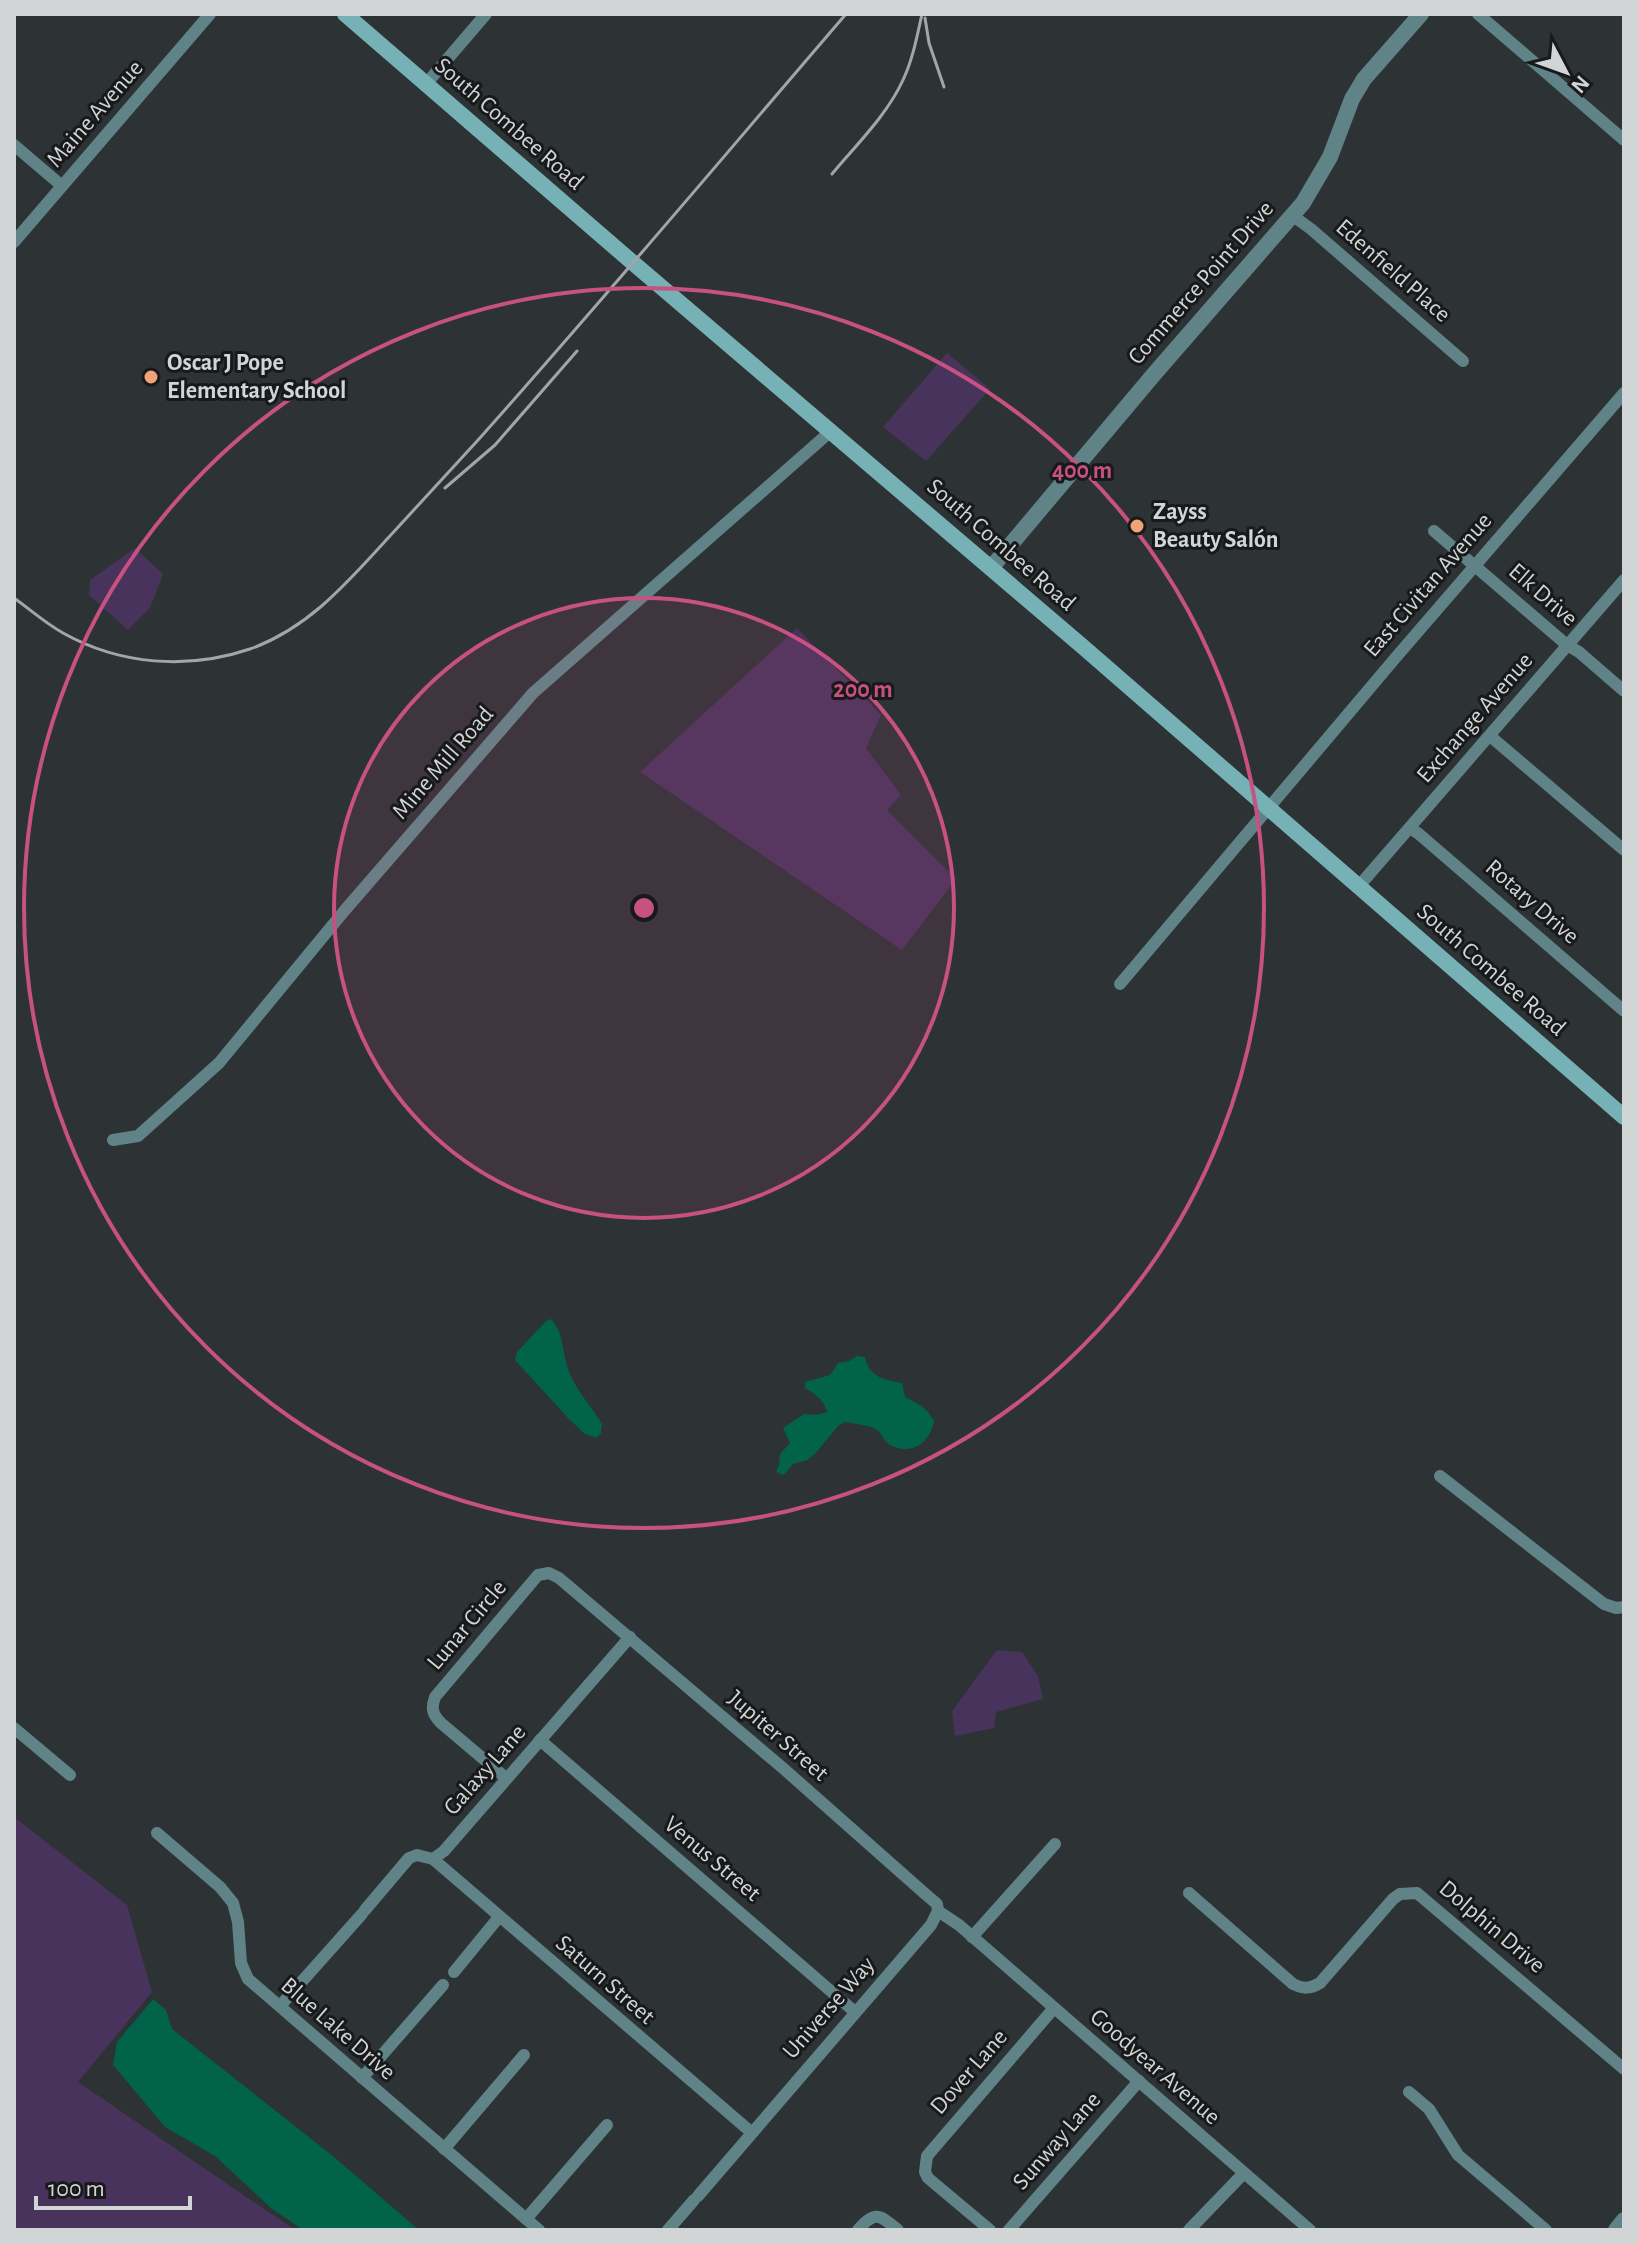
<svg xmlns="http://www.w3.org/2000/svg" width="1638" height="2244" font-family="'Alegreya Sans',sans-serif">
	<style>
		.green { fill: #48335c }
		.water { fill: #00634a }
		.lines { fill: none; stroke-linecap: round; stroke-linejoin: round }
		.minor { stroke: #5f8386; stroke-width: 12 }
		.tertiary { stroke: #5f8386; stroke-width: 16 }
		.secondary { stroke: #76b1b6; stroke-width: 16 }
		.rail { stroke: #a3a6a8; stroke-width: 3 }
		.ring { fill: none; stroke: #c75180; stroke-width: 4 }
		.poi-dot { fill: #efa377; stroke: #17191b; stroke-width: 3 }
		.labels { text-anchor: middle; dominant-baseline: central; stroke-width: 6; stroke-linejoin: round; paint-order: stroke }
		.street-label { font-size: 24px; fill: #d2d5d6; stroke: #17191b }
		.poi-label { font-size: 24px; font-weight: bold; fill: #d2d5d6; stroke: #17191b; text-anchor: start }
		.centre { fill: #c75180; stroke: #17191b; stroke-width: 4 }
		.ring-label { font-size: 24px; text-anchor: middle; font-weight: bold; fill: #c75180; stroke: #17191b; stroke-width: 6; stroke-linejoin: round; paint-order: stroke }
	</style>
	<rect width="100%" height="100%" fill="#2d3235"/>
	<g class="green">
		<path d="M947,353L990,389L926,461L883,427Z"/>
		<path d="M135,548L163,574L150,608L128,630L89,595L90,580Z"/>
		<path d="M797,628L881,715L866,748L901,795L887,810L956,879L902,950L640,772Z"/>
		<path d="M997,1650L1022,1652L1038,1676L1043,1699L996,1712L994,1728L955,1736L952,1711Z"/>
		<path d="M14,1817L127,1905L152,1992L78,2082L295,2230H14Z"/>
	</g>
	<g class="water">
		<path d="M551,1319C565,1334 562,1356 570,1374C578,1393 592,1407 602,1424L601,1433L597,1438L585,1434L569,1419L515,1360L517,1352L546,1321Z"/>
		<path d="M857,1356L865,1357C869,1377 885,1380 902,1383L905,1397L920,1405L928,1412L934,1421C930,1443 912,1456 890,1445C885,1442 882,1434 877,1430C870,1425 854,1424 845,1422L838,1426L815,1454L807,1460L793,1464L784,1475L776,1472L779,1465L780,1454L790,1443L783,1428L804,1414L817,1415L827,1412C824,1400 815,1394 805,1388V1382L830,1375L838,1363L849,1361Z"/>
		<path d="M153,1999L166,2010L172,2029L334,2157L419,2230H303L271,2208L215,2156L165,2127L113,2065L117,2042Z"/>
	</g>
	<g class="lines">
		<g class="minor">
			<path d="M1478,14L1624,140"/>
			<path d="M426,84L486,14"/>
			<path d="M14,145L62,186"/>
			<path d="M1293,216L1311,229L1463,361"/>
			<path d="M14,242L210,14"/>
			<path d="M1434,531L1567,645L1579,652L1624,691"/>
			<path d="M1490,736L1624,850"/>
			<path d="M1410,828L1419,834L1624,1011"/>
			<path d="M1359,886L1624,580"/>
			<path d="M1120,984L1397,656L1624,393"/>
			<path d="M113,1140L138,1136L219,1063L345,910L533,693L831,431"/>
			<path d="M1440,1476L1604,1604L1616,1608L1624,1607"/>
			<path d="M14,1728L70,1775"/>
			<path d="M540,1740L855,2012"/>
			<path d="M506,1778L441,1723C432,1714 431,1708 435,1697L538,1575L549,1573L559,1578L784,1769L923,1892L937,1904L938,1911L959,1925L1310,2230"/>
			<path d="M157,1833L220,1887L233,1903L238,1922L241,1963L248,1979L539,2230"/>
			<path d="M433,1859L751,2132"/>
			<path d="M1189,1893L1293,1984C1303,1989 1310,1989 1320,1983L1393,1899L1400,1894L1417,1893L1624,2069"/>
			<path d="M365,1910L409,1858L417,1855L433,1859L444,1851L630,1637"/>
			<path d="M972,1937L1055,1844"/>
			<path d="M454,1972L499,1917"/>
			<path d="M280,2006L362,1914"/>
			<path d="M362,2078L443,1985"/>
			<path d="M1409,2092L1429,2109L1458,2155L1546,2230"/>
			<path d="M444,2149L524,2055"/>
			<path d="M698,2196L931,1925L938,1911"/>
			<path d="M526,2219L607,2125"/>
			<path d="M668,2230L694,2200"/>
			<path d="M858,2230C875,2210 880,2215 898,2230"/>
			<path d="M990,2230L928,2178L925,2172L927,2156L1054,2008"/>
			<path d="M1009,2230L1139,2081"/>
			<path d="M1189,2230L1244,2173"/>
		</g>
		<g class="tertiary">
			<path d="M991,568L1155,373L1303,203L1330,157L1352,99L1364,79L1421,14"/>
			<path d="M1616,2230L1624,2220"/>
		</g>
		<path class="secondary" d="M345,14L632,262L1082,646L1624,1117"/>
		<g class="rail">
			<path d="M925,18L929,43L944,87"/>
			<path d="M832,174C857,144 887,115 903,80C913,59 917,36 922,14"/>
			<path d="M445,488L495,445L577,351"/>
			<path d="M14,598C31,610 45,623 63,633C120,665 188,670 250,649C309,628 348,582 389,537C419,504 449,472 479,439C604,299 724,156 846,14"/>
		</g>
	</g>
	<circle cx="644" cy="908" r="310" fill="#c75180" fill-opacity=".12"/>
	<g class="ring">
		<circle cx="644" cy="908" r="310"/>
		<circle cx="644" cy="908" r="620"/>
	</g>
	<g class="poi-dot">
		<circle cx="151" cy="377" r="8"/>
		<circle cx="1137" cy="526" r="8"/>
	</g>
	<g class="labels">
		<g class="street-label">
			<text transform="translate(95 114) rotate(-49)">Maine Avenue</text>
			<text transform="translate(509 124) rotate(41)">South Combee Road</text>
			<text transform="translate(1393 271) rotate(41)">Edenfield Place</text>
			<text transform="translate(1201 283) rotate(-49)">Commerce Point Drive</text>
			<text transform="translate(1001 545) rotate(41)">South Combee Road</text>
			<text transform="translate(1428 585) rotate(-49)">East Civitan Avenue</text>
			<text transform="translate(1543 595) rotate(41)">Elk Drive</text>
			<text transform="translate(1475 718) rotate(-49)">Exchange Avenue</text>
			<text transform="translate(443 763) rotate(-49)">Mine Mill Road</text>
			<text transform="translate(1532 902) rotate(41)">Rotary Drive</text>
			<text transform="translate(1491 970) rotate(41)">South Combee Road</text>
			<text transform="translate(467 1625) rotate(-50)">Lunar Circle</text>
			<text transform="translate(778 1736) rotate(41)">Jupiter Street</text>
			<text transform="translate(485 1770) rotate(-49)">Galaxy Lane</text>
			<text transform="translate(712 1859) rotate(40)">Venus Street</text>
			<text transform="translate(1492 1927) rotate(40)">Dolphin Drive</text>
			<text transform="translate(605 1980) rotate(41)">Saturn Street</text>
			<text transform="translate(829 2008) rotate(-49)">Universe Way</text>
			<text transform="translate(338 2029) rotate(41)">Blue Lake Drive</text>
			<text transform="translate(1155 2067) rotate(41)">Goodyear Avenue</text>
			<text transform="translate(969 2072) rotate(-49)">Dover Lane</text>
			<text transform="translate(1057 2141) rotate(-49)">Sunway Lane</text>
		</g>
		<g class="poi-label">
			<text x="167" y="363">Oscar J Pope<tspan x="167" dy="28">Elementary School</tspan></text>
			<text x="1153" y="512">Zayss<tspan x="1153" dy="28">Beauty Salón</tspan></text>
		</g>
	</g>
	<circle cx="644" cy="908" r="12" class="centre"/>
	<g class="ring-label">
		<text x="1082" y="478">400 m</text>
		<text x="863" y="697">200 m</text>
	</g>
	<rect width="1638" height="2244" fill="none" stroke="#d2d5d6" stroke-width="32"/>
	<g transform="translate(1566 72) rotate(131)" stroke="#17191b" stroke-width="6" paint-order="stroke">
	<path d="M0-6L14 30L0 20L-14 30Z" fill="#d2d5d6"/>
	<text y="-12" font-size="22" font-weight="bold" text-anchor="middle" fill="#d2d5d6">N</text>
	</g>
	<path d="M36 2196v12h154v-12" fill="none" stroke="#d2d5d6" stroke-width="4"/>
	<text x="48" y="2196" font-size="24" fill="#d2d5d6" stroke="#17191b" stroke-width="6" paint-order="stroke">100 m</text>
</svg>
